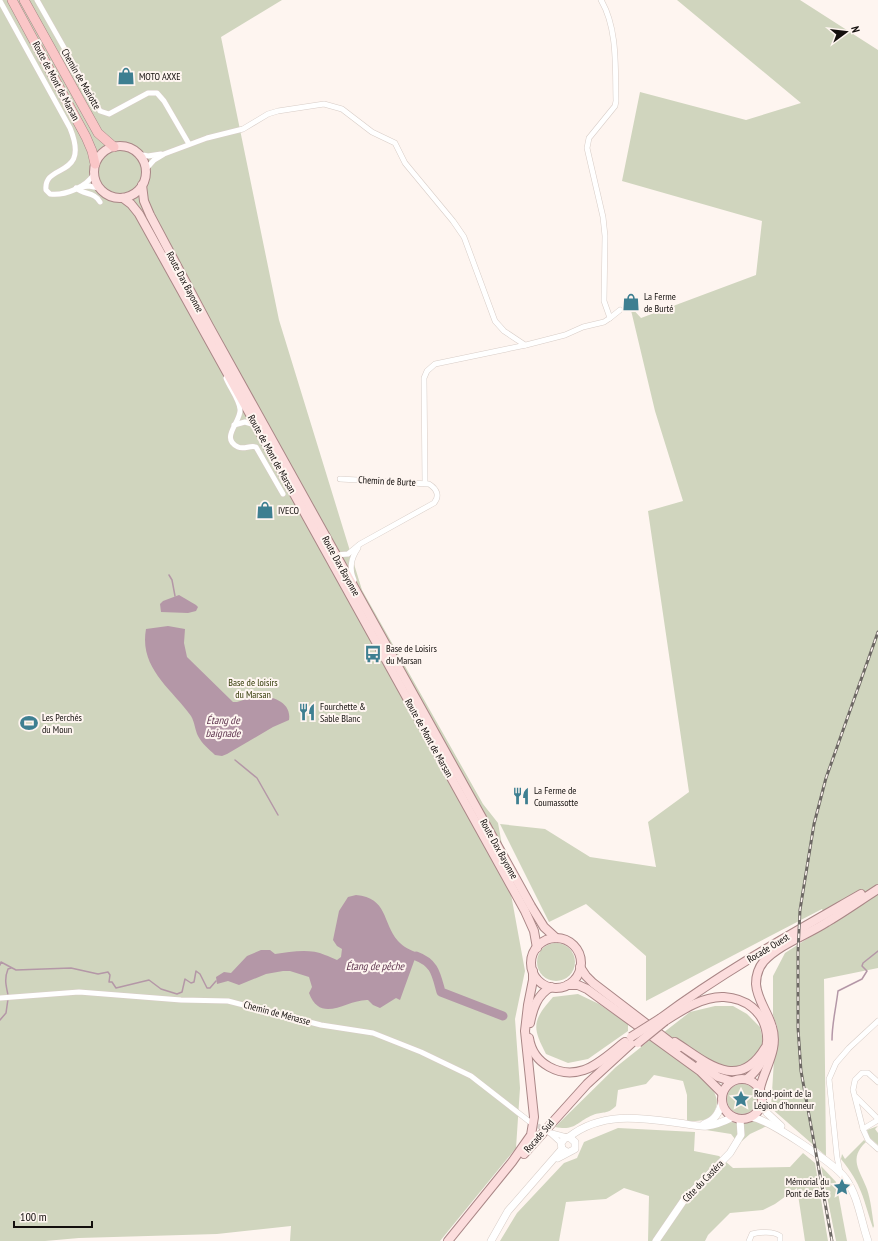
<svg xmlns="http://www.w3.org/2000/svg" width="878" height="1241" font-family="'PT Sans Narrow',sans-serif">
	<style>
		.green { fill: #d0d5be }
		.water { fill: #b497a7 }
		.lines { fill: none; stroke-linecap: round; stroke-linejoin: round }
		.stream { stroke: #b497a7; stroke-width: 1.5 }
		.river { stroke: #b497a7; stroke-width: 9 }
		.street-tunnel { stroke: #dbd2ce; stroke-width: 5; stroke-dasharray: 5 2.5; stroke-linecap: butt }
		.street-casing { stroke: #d8cdc7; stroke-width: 6 }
		.secondary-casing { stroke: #d8cdc7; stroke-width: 8 }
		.primary-casing { stroke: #a98686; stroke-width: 10 }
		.highway-casing { stroke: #a98686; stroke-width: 10 }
		.street { stroke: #fff; stroke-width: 5 }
		.secondary { stroke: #fff; stroke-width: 7 }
		.primary { stroke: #fcdddd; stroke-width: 8 }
		.highway { stroke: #fac6c7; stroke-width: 9 }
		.rail-casing { stroke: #6d6864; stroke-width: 3 }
		.rail { stroke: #fef5f0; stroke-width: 1.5; stroke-dasharray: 4.5; stroke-linecap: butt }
		.primary-bridge-casing { stroke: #a98686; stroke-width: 10; stroke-linecap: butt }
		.primary-bridge { stroke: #fcdddd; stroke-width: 8 }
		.labels { text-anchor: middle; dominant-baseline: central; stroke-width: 4; stroke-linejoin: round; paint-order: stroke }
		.poi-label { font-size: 10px; fill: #130f0d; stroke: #fef5f0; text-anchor: start }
		.street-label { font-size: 10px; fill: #130f0d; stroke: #fef5f0 }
		.park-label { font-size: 10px; fill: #333a06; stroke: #fef5f0 }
		.water-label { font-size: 11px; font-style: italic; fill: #5f354f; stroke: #fef5f0 }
	</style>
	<rect width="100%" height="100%" fill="#fef5f0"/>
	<g class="green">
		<path d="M0,0H282L221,37L279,320L362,590L483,804L498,823L525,971L515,1019L520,1088L516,1148L440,1241H290L291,1226L217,1234L79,1238L45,1241H0Z"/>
		<path d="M677,0H800L878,50V968L824,979L826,1156L771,1108L774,1060L778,1040L777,1026L773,1015V976L785,953L830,924L822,909L646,1001V956L586,904L549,922L500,824L545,829L590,857L656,867L648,822L689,792L648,511L683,501L655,411L630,306L641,318L756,275L762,221L622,181L640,92L746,120L801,103Z"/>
		<circle cx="556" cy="962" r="19"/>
		<path d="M578,994L599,1004L628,1024V1031L588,1059L568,1063L546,1054C532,1027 532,1021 553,997Z"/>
		<path d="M715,1006H733L747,1014L760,1027L764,1045L758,1060C753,1063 747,1067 741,1067C716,1071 683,1045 663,1033L690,1012Z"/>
		<path d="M650,1040C666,1051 732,1086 714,1112C708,1122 698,1121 687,1121V1095L683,1081L654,1075L646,1084L618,1090L616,1106C607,1115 603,1111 593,1115C576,1122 576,1131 555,1127L616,1067Z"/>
		<circle cx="742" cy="1099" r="15"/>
		<path d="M758,1121L767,1126L750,1134L742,1141L743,1123Z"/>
		<path d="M730,1122L737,1123L740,1132L735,1139L731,1134L706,1130V1128Z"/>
		<path d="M878,1126L875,1129L878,1133V1145L869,1137L867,1130Z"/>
		<path d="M618,1128L695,1132L694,1151L719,1156L733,1168L790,1167L803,1153L815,1163L828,1241H805L797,1188L775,1204L763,1210L730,1213L708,1235L705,1241H648L649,1196L624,1188L606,1199L566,1202L559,1241H500L517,1213L564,1163L577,1158L584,1142Z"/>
		<path d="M864,1140L866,1142C848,1159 860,1170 867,1189C871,1201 872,1214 874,1226L873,1228C863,1198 862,1185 841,1159L842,1154L845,1159Z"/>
		<path d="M821,1166L836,1182L847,1241H836Z"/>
	</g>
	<g class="water">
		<path d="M179,595L196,605L198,607L196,611L188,613L161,612L160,604L163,601Z"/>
		<path d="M168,626L185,629L184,643L187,657L233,702C240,703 247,697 255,696C270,695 292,701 289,720L273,727L227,754L222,756L215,755C209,749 202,744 198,736C195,730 195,723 191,716C171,688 139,668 146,629Z"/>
		<path d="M356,895C388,898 382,922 398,941C403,947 411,950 417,953L400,1000L396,998L380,1008L373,1005L368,1000C347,999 321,1025 309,993L312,987L309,977L290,971H283L266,974L239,985L228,981L217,984L216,977L224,972L231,973L247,956L261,950H270L275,954C291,952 309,948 325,955C329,956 332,958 337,960L341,957L342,949L337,946L333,940L339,911L348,897Z"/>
	</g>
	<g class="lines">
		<g class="stream">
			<path d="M169,575L172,580L175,596"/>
			<path d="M235,760L257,778L278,815"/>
			<path d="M0,965L1,962L16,970L71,968L98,974L108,972L110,975L109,982H112L116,988L149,980L161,989L177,994L182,992L185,979L191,983L194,982L196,971L200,974L207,988H210L216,981"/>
			<path d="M8,995C6,985 4,979 8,969L11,968"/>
			<path d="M0,1020L6,1013L8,999"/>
			<path d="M832,1040C832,1023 836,1008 838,991L862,979L867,971L862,966L863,963L878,951"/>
		</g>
		<path class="river" d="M416,956C435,963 436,974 441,992L503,1016"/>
		<path class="street-tunnel" d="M531,1122L547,1131"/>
		<g class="street-casing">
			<g id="street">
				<path d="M37,0L100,111L109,114L148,93H157L164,101L189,144"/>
				<path d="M0,1L70,128C91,180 43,162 46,190L50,194C65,196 86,187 94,174"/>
				<path d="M138,154L148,156L161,154"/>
				<path d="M145,170L154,160L164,154L207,138L243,129L268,114L278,111L324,104L342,109L372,132L395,143L405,163L453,221L464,237L495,321L504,331L525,345"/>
				<path d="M81,187L89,186L99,188"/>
				<path d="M76,188C84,195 95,192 100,202"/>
				<path d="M610,318L620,310"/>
				<path d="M226,378C230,388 239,399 240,409C242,421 219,438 238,447C244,450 250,445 256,447L283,494"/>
				<path d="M234,425L245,422L255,425"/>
				<path d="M425,483L424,378L427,371L435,364L526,345L565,335L583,327L604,322L610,318L604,301L605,236L603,217L587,148L589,138L615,106L616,101C615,68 618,29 601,0"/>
				<path d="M335,555L348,554L360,544L434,503C440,496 437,489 429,484L340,479"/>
				<path d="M354,580C349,569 351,558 358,548"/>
				<path d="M0,998L79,992L181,1000L228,1001L321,1025L373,1033L421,1052L471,1076L530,1122"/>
				<path d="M878,1082L868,1073H862L855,1080L853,1090L863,1129L868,1140L878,1149"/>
				<path d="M856,1097L878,1119"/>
				<path d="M863,1129L878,1120"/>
				<path d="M548,1132L567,1137"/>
				<path d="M549,1132L561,1143"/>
				<path d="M840,1172L837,1157L829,1079L836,1063L849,1048L878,1021"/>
				<path d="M749,1241L752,1234C759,1232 774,1231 780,1236V1241"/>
			</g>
		</g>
		<g class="secondary-casing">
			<g id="secondary">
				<path d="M762,1101L767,1113L781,1126"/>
				<path d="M751,1117C768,1119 835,1164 845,1178C858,1195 861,1221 868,1241"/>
				<path d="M704,1124C715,1120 719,1113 722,1102"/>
				<path d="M569,1137C602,1111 642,1118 679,1123C688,1124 698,1127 707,1126C716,1125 725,1121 733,1117"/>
				<path d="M558,1158L575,1149V1142L569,1137L565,1138L561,1143L562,1149L567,1152"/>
				<path d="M491,1241L508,1211L562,1149"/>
				<path d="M656,1241L684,1200L730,1153L741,1135L740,1119"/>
			</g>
		</g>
		<g class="primary-casing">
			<g id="primary">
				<circle cx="120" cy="172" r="26"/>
				<path d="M142,185L144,201L150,215L209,326L531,906L544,927L556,938"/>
				<path d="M123,198L131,204L139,214L525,911L534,931L537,948"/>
				<circle cx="556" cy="963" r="25"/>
				<path d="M580,967L586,976L593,983L678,1048"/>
				<path d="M568,985H578L587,989L700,1071L722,1093"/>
				<path d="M661,1018C724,971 793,933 861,894"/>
				<path d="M665,1021C682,1010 703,996 724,997C771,1000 781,1052 747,1079"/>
				<path d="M530,1023C533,1008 537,995 551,987"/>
				<path d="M529,1038C533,1064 560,1078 584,1070C599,1065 613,1051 625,1042"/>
				<path d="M675,1042C706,1062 738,1093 765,1048"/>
				<path d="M700,1064L718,1077L731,1081"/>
				<circle cx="742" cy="1099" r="20"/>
				<path d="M760,1088C765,1067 779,1049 772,1027C768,1012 757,1000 756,984C756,976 759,967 764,961C780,944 807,935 827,922C844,912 861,900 878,889"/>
				<path d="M524,1154L587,1084L635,1040"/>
				<path d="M448,1241L512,1162L531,1135L534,1117L525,1031L528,1005L533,980V971"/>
			</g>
		</g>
		<g class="highway-casing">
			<g id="highway">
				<path d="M12,0L86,137L92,151L95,164"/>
				<path d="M24,0L98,133L114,147"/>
			</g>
		</g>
		<use href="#street" class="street"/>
		<use href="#secondary" class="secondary"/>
		<use href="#primary" class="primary"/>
		<use href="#highway" class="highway"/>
		<g class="rail-casing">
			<path id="rail" d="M832,1241L801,1071L798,1028V952L800,910L814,824L826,778L878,632"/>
		</g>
		<use href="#rail" class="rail"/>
		<g class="primary-bridge-casing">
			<g id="primary-bridge">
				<path d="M631,1037L661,1018"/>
				<path d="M638,1043L665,1021"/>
			</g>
		</g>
		<use href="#primary-bridge" class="primary-bridge"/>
	</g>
	<defs>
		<g id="shop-bare" transform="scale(1.38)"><path d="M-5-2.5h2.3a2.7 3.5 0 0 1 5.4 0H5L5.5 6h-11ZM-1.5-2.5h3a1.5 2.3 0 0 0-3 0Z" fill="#3e7f91" stroke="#fef5f0" stroke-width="2.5" paint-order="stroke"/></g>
		<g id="bus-bare" transform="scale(1.38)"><path d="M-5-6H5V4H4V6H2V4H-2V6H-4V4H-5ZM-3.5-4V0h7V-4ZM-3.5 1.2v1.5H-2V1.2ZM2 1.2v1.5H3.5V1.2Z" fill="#3e7f91" stroke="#fef5f0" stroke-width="2.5" paint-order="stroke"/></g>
		<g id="restaurant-bare" transform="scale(1.38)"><path d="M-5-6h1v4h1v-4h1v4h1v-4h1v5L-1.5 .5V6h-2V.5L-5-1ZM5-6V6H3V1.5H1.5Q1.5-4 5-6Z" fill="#3e7f91" stroke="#fef5f0" stroke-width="2.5" paint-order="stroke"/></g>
		<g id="stadium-bare" transform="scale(1.38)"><path d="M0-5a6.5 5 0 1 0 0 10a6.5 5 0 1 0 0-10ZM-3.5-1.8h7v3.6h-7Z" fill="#3e7f91" stroke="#fef5f0" stroke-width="2.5" paint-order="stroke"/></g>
		<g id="sight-bare" transform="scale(1.38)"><path d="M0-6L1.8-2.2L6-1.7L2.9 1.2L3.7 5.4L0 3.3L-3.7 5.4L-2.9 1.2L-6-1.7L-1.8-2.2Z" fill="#3e7f91" stroke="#fef5f0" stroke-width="2.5" paint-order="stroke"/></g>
	</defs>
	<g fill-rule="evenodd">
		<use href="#shop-bare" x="126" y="76"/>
		<use href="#shop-bare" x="631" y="302"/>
		<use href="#shop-bare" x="265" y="510"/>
		<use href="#bus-bare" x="373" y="654"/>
		<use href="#restaurant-bare" x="307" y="712"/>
		<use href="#stadium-bare" x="29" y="723"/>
		<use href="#restaurant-bare" x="521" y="796"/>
		<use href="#sight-bare" x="741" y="1099"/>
		<use href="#sight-bare" x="842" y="1187"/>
	</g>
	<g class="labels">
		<g class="poi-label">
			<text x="139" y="76">MOTO AXXE</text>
			<text x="644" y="296">La Ferme<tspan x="644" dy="12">de Burté</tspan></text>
			<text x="278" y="510">IVECO</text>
			<text x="386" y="648">Base de Loisirs<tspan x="386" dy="12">du Marsan</tspan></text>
			<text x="320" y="706">Fourchette &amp;<tspan x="320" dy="12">Sable Blanc</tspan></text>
			<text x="42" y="717">Les Perchés<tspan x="42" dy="12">du Moun</tspan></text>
			<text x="534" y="790">La Ferme de<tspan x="534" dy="12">Coumassotte</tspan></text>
			<text x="754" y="1093">Rond-point de la<tspan x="754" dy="12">Légion d'honneur</tspan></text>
			<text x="829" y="1181" text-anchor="end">Mémorial du<tspan x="829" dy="12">Pont de Bats</tspan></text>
		</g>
		<g class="street-label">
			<text transform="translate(81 79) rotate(60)">Chemin de Mariotte</text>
			<text transform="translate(56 81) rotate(62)">Route de Mont de Marsan</text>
			<text transform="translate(185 282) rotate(62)">Route Dax Bayonne</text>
			<text transform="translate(272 454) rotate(61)">Route de Mont de Marsan</text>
			<text transform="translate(387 481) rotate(3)">Chemin de Burte</text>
			<text transform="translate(341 566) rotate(61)">Route Dax Bayonne</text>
			<text transform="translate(429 738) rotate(61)">Route de Mont de Marsan</text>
			<text transform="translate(499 849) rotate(61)">Route Dax Bayonne</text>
			<text transform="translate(768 948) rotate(-31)">Rocade Ouest</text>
			<text transform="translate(277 1013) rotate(15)">Chemin de Ménasse</text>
			<text transform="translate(539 1136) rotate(-49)">Rocade Sud</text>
			<text transform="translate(703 1181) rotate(-46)">Côte du Castéra</text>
		</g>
		<g class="park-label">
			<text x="253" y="682">Base de loisirs<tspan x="253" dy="12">du Marsan</tspan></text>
		</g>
		<g class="water-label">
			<text x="223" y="720">Étang de<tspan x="223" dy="13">baignade</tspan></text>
			<text x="375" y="966">Étang de pêche</text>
		</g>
	</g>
	<g transform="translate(846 32) rotate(75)" stroke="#fef5f0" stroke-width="3" paint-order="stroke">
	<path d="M0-3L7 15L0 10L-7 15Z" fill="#130f0d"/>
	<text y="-6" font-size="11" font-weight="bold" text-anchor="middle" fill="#130f0d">N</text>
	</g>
	<path d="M14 1221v6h78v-6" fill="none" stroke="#130f0d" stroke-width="2"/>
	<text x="20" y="1221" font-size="12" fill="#130f0d" stroke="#fef5f0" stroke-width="3" paint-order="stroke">100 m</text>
</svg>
